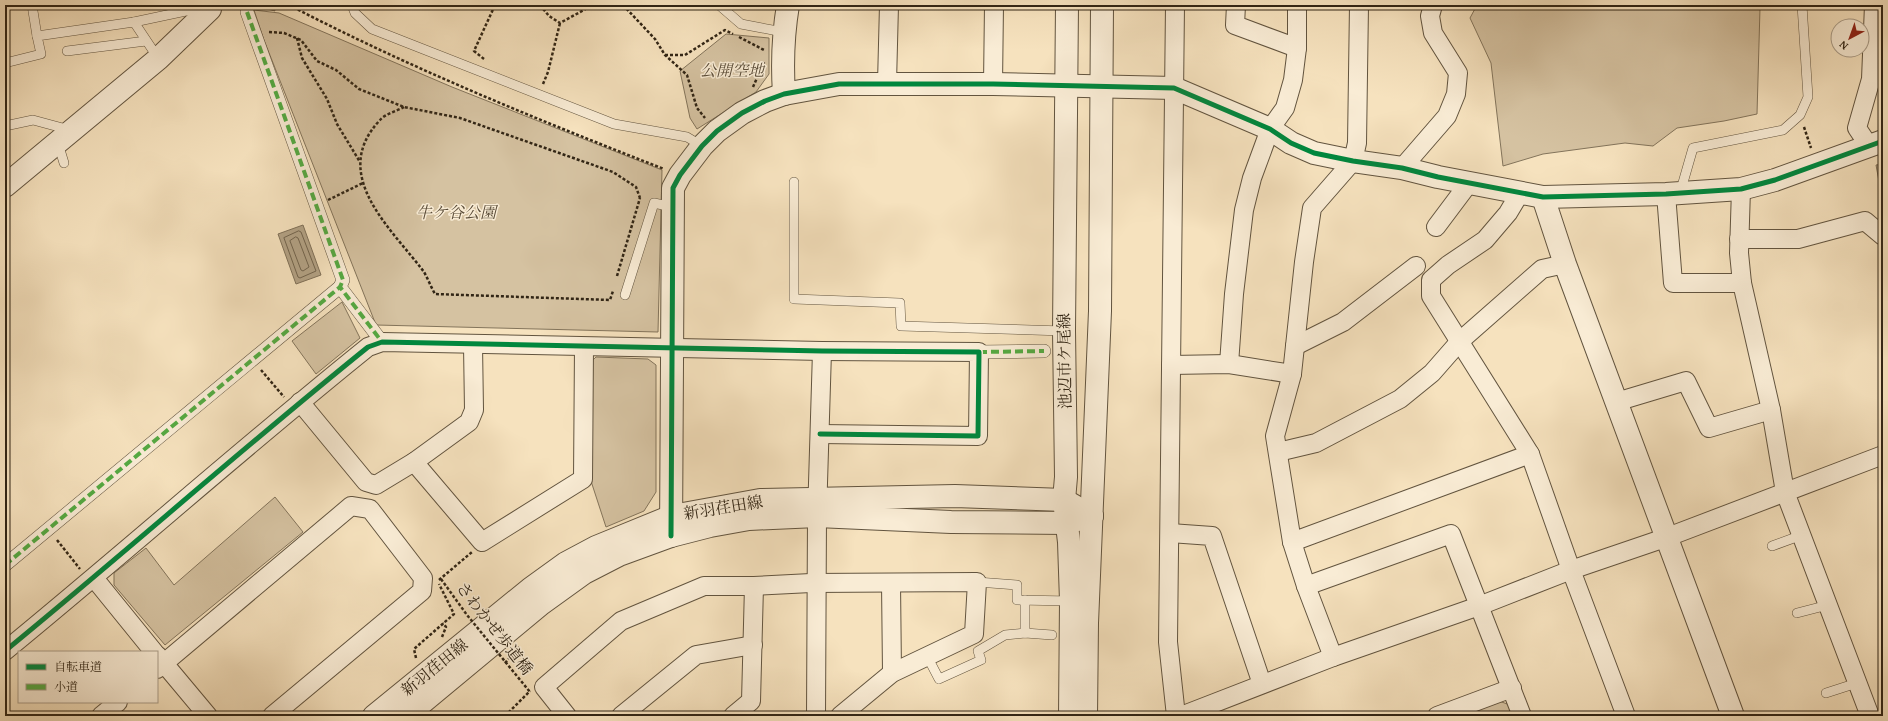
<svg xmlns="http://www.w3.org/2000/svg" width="1888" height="721" font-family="'Gentium Book Plus','Noto Serif JP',serif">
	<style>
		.green { fill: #d5c2a1; stroke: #83745b }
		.water { fill: #b3a285; stroke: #7f7058 }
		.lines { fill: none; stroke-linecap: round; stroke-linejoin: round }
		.shore { stroke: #72644d; stroke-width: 1 }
		.service-casing { stroke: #62543f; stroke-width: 10 }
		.pedestrian-casing { stroke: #62543f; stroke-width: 14 }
		.minor-casing { stroke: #62543f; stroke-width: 20 }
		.tertiary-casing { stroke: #62543f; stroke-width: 24 }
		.path { stroke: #312515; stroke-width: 2.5; stroke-dasharray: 3 2; stroke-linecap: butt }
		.service { stroke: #f9ecd5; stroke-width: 9 }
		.pedestrian { stroke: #f9ecd5; stroke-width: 13 }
		.minor { stroke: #f9ecd5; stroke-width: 18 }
		.tertiary { stroke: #f9ecd5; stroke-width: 22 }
		.path-bridge { stroke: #312515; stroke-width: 2.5; stroke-dasharray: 3 2; stroke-linecap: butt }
		.quiet { stroke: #54aa42; stroke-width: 4; stroke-dasharray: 8 4; stroke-linecap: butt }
		.cycleway-casing { stroke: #f9ecd5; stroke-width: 8 }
		.cycleway { stroke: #00873e; stroke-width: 5 }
		.labels { text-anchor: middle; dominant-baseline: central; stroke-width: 3; stroke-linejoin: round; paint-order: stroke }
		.park-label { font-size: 16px; font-style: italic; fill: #5a4c38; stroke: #f9ecd5 }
		.street-label { font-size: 16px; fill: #312515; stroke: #f9ecd5 }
	</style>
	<rect width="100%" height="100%" fill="#f6e2be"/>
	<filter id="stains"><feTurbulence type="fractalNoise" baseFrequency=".005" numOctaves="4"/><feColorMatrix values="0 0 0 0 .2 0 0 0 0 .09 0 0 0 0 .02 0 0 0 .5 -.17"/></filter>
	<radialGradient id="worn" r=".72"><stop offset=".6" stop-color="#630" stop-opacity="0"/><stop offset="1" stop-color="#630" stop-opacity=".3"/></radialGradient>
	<g class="green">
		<path d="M252,5H273L275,11Z"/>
		<path d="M1477,5H1763L1760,8L1757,114L1724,121L1677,128L1653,146L1625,143L1543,154L1503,166L1491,63L1470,18Z"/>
		<path d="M254,10L279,13L452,87L662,170L658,332L376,325L264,40Z"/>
		<path d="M726,34L769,38V74L756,92L697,129L690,118L680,71Z"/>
		<path d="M342,302L360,338L316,374L292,341Z"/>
		<path d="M596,357L648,359L656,365V492L644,511L606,527L590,478L591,362Z"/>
		<path d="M275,497L303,532L165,645L114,585V573L146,548L174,585Z"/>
		<path d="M1499,701L1510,705L1515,716H1459Z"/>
	</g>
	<g class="water">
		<path d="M1883,164V186L1880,187L1876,165Z"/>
		<path d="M303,225L321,275L296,284L278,234Z"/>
	</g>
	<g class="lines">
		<g class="shore">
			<path d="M299,231L301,232L316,271L300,278L298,277L284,238Z"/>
			<path d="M296,237L298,238L309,267L303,271L301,270L290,241Z"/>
		</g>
		<g class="service-casing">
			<g id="service">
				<path d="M32,5L37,36"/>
				<path d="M352,5L355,13L372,29L614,124L687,137L702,146"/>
				<path d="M719,5L741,24L783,32"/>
				<path d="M134,22L200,8H206"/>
				<path d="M67,51L146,41"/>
				<path d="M5,63L41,54L37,36L134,22L158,58"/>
				<path d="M5,126L33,120L70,130"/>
				<path d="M58,143L64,163"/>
				<path d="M794,182V299L900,303L901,326L1064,331"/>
				<path d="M1680,193L1693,148L1783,130L1800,115L1808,97L1802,5"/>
				<path d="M625,295L654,203L672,207"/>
				<path d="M1772,546L1802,535"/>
				<path d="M977,582L1017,585V600L1071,601"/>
				<path d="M1797,613L1828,605"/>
				<path d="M1025,633V600"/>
				<path d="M927,656L939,679L981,660L978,651L1005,635L1025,633L1052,635"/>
				<path d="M1826,693L1857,683"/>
			</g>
		</g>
		<g class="pedestrian-casing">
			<g id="pedestrian">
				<path d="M247,12L343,280L340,287L382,342"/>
				<path d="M979,352L1044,351"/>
				<path d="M5,565L340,287"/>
			</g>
		</g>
		<g class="minor-casing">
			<g id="minor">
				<path d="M1175,5L1168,642L1176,716"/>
				<path d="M1236,5L1235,25L1297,48"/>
				<path d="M887,83L889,5"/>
				<path d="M993,84L994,5"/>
				<path d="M1869,146L1857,128L1871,79L1874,5"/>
				<path d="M1402,168L1447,116L1456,94L1458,73L1433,33L1430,16L1433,5"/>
				<path d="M1741,189L1739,253L1742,283L1771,410L1785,492L1870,716"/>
				<path d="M1520,193L1508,213L1485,240L1448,265L1431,280V296L1530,454L1571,570L1626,716"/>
				<path d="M1666,194L1673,283H1742"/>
				<path d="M1436,227L1469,183"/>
				<path d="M1739,239H1798L1865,221L1883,236"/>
				<path d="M1295,346L1343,322L1416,266"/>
				<path d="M1229,364L1234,294L1244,210L1252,178L1270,129L1285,108L1293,80L1297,48V5"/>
				<path d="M1171,365L1229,364L1292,374"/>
				<path d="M300,402L366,482L376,485L414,462L469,422L474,410L473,345"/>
				<path d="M1616,402L1686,381L1709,428L1771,410"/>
				<path d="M1278,452L1316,443L1400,399L1432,373L1460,341L1542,269L1565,264"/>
				<path d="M414,462L482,542L583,479L584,347"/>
				<path d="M1170,533L1212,536L1262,684"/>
				<path d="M1292,542L1530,454"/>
				<path d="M94,578L154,652"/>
				<path d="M891,583L892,673"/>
				<path d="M1306,586L1451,534L1522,716"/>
				<path d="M5,651C127,551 245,446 368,347L382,342L822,351L979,352L978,436L820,434"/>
				<path d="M157,655L208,716"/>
				<path d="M1333,657L1306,586L1292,542L1275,436L1292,374L1304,262L1312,208L1353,161L1357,143L1359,5"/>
				<path d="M157,669L351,506L370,509L423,578L422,591L272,716"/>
				<path d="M101,716L118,702"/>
				<path d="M567,716L544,687L621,621L704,586H754L811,583L977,582L974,634L892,673L840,716"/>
				<path d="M621,716L696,655L753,645"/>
				<path d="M733,716L751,701L754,586"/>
				<path d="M816,716L817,516L822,351"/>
				<path d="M1181,716L1333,657L1479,606L1571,570L1665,538L1883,455"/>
				<path d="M1437,716L1512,688"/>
			</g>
		</g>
		<g class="tertiary-casing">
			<g id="tertiary">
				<path d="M1067,5L1064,331L1066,477L1064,500L1069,542L1071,601L1070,716"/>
				<path d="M784,94C782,64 783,35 788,5"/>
				<path d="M5,186L158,59L210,9"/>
				<path d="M1543,197L1565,264L1733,716"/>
				<path d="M671,536L673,188L680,175L702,146L717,131L742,113L765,101L784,94L839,84H993L1174,88L1270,129L1291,143L1314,153L1353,161L1402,168L1438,177L1543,197L1666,194L1741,189L1775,180L1883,141"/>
				<path d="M374,716L530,589L566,563L596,547L672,516L760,500L955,496L1064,500L1092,516"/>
				<path d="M406,716L541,604L584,573L619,555L671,536L710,526L749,519L817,516L951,522L1067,523L1092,516"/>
				<path d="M1086,716L1087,623L1100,311L1102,5"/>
			</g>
		</g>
		<g class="path">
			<path d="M289,5C410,68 536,119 664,169"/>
			<path d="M540,5L549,16L560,23L593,5"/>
			<path d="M623,5L655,39L665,55L687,75L697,108L705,118"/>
			<path d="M269,32L284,33L301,40L317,61L336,70L359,89L404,107L460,118L613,172L636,187L640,198"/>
			<path d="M739,37L764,50"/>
			<path d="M297,38L302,58L327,99L337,124L360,162"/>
			<path d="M665,55H685L725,30L733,34"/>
			<path d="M484,59L474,51L495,5"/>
			<path d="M543,84L548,72L560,23"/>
			<path d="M753,87L764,62"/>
			<path d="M404,107C397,111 385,114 380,120C328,175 392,229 424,272C428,279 431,287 435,294L610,300L613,291"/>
			<path d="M1804,127L1811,148"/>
			<path d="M328,200L363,183"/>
			<path d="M617,276L640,198"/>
			<path d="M261,370L284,397"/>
			<path d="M57,540L80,569"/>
			<path d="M439,580L472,552"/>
			<path d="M442,637L446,627L443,623"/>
			<path d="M416,658L414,649L454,614L439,584"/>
			<path d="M505,663L519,647"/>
			<path d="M505,716L530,691"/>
		</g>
		<use href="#service" class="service"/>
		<use href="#pedestrian" class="pedestrian"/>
		<use href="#minor" class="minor"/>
		<use href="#tertiary" class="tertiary"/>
		<path class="path-bridge" d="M441,579L467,615L530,692"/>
		<g class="quiet">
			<path d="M247,12L343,280L340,287L382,342"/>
			<path d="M979,352L1044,351"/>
			<path d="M5,565L340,287"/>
		</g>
		<g class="cycleway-casing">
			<g id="cycleway">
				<path d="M671,536L673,188L680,175L702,146L717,131L742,113L765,101L784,94L839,84H993L1174,88L1270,129L1291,143L1314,153L1353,161L1402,168L1438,177L1543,197L1666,194L1741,189L1775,180L1883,141"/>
				<path d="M5,651C127,551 245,446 368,347L382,342L822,351L979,352L978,436L820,434"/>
			</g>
		</g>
		<use href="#cycleway" class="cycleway"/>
	</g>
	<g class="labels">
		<g class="park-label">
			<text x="732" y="70">公開空地</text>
			<text x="456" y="212">牛ケ谷公園</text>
		</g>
		<g class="street-label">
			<text transform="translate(1064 361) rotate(-91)">池辺市ケ尾線</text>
			<text transform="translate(723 507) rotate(-9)">新羽荏田線</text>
			<text transform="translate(495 628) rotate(52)">さわかぜ歩道橋</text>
			<text transform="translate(434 667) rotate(-39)">新羽荏田線</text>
		</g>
	</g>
	<rect width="1888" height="721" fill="none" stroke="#f6e2be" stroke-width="20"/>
	<rect x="6" y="6" width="1876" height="709" fill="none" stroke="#312515" stroke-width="2"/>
	<rect x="10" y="10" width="1868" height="701" fill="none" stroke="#312515"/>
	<rect x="18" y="651" width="140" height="52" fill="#f9ecd5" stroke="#a99c88"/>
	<rect x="26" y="664" width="20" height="6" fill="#00873e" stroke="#a99c88"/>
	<text x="54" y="671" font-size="12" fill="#312515">自転車道</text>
	<rect x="26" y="684" width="20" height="6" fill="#54aa42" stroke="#a99c88"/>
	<text x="54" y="691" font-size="12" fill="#312515">小道</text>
	<g transform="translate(1850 38) rotate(221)"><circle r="19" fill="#f9ecd5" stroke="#a99c88"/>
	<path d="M0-3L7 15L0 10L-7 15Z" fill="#8f2418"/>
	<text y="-6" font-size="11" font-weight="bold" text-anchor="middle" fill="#312515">N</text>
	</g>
	<rect width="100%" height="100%" filter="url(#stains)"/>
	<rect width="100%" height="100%" fill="url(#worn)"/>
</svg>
